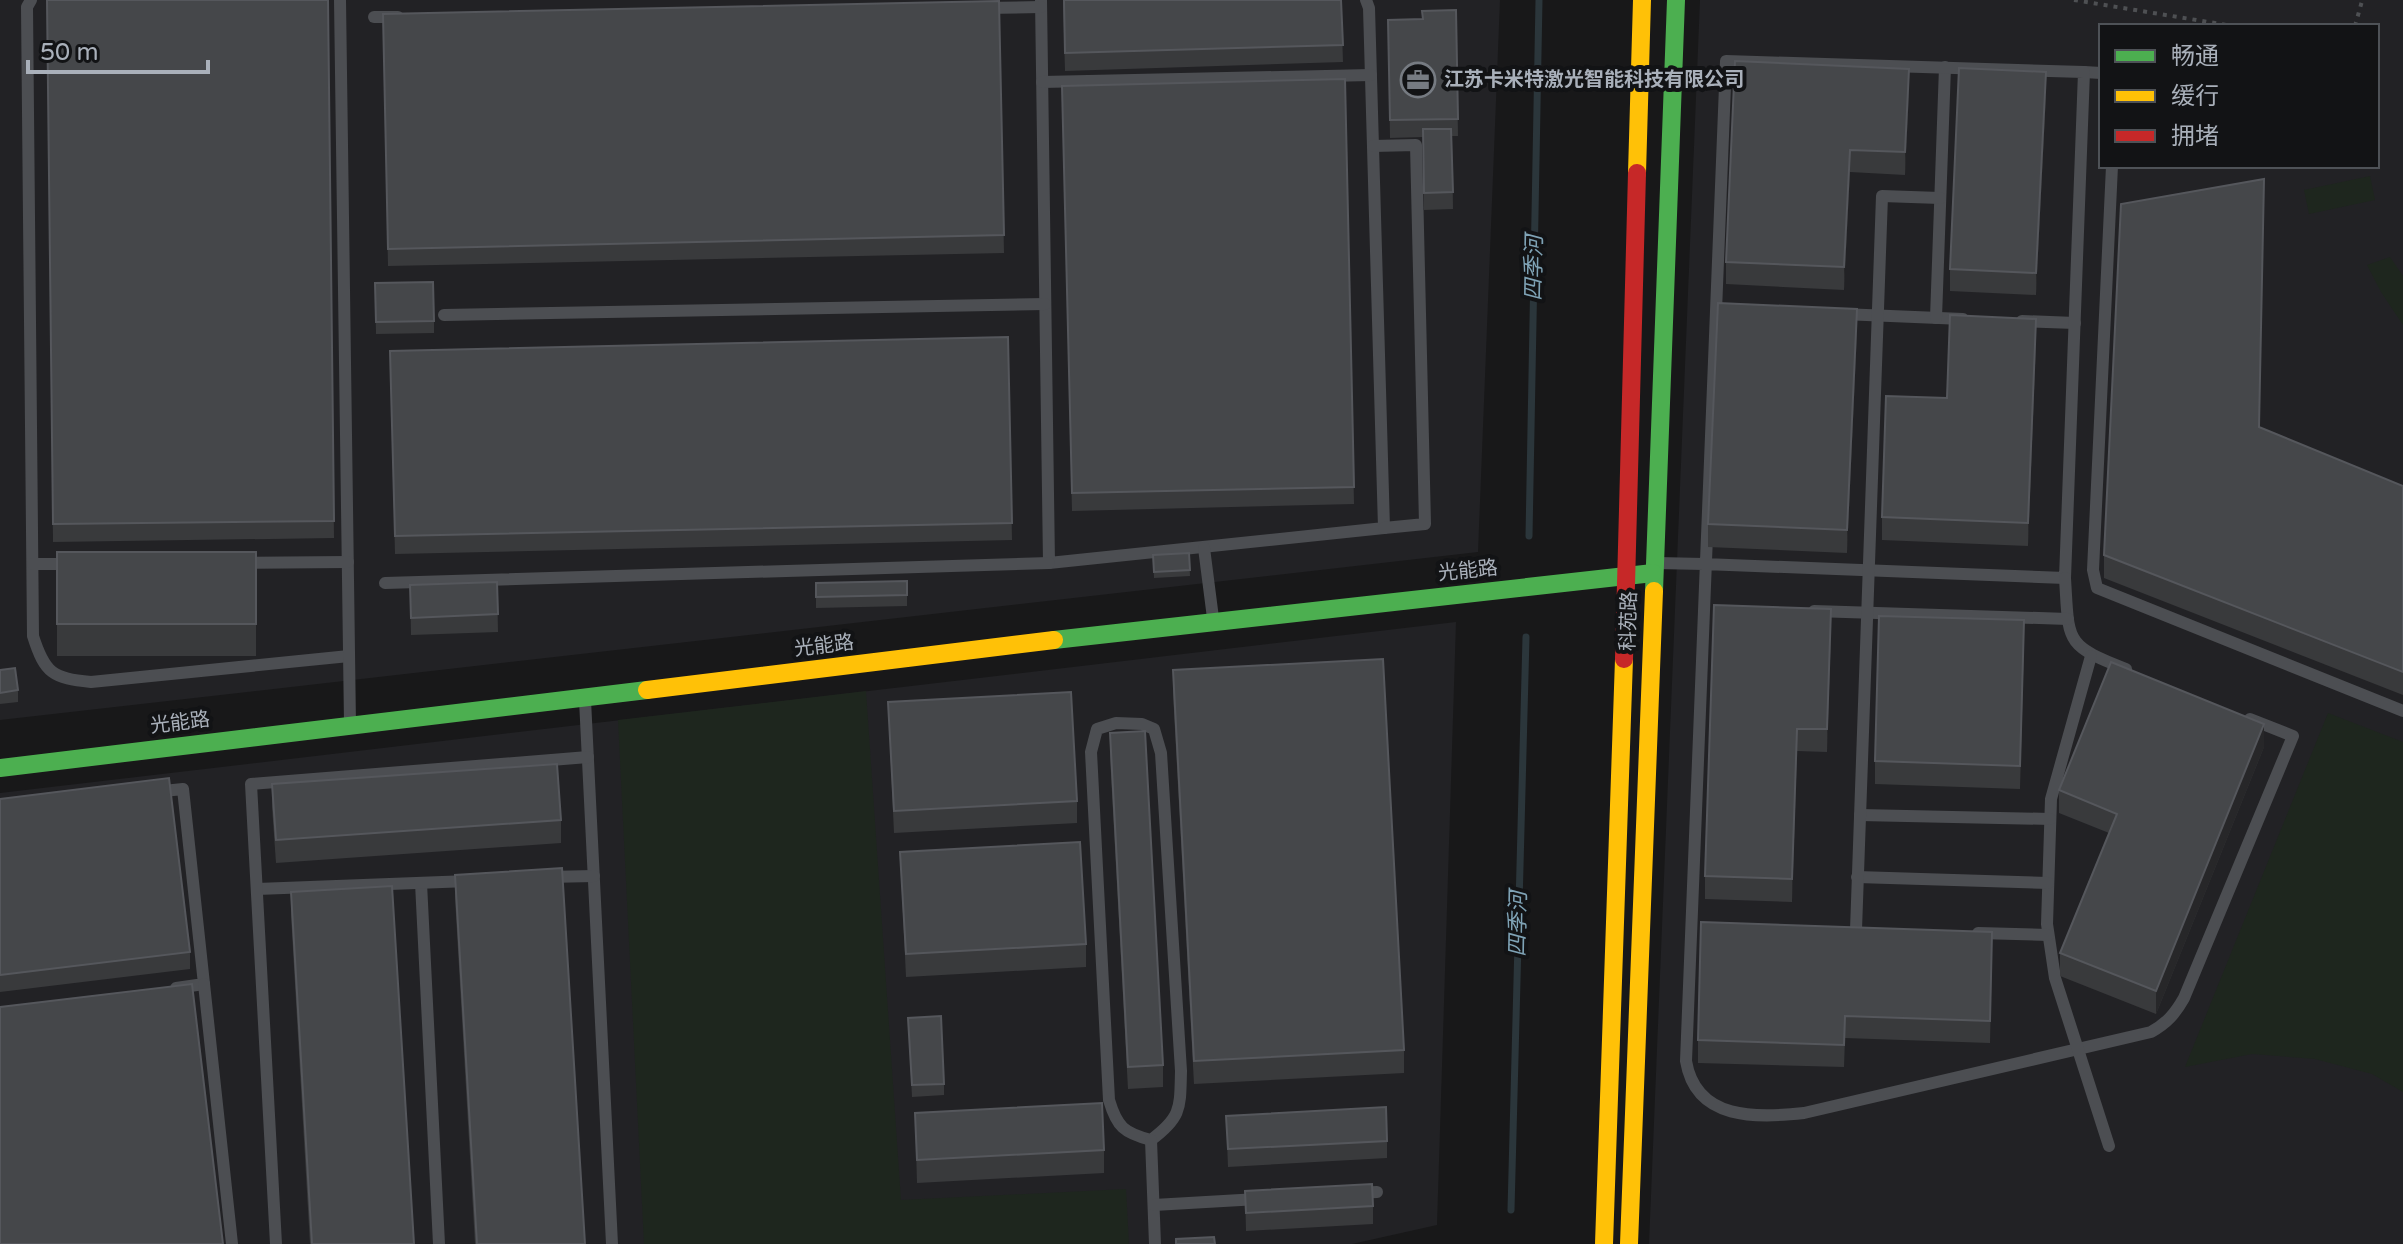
<svg xmlns="http://www.w3.org/2000/svg" width="2403" height="1244" font-family="'Varela Round','Noto Sans SC',sans-serif">
	<style>
		.built { fill: #222225; fill-rule: evenodd }
		.green { fill: #1e261e }
		.lines { fill: none; stroke-linecap: round; stroke-linejoin: round }
		.stream { stroke: #2b363b; stroke-width: 7 }
		.path { stroke: #4e5053; stroke-width: 4; stroke-dasharray: 4 6; stroke-linecap: butt }
		.lane { stroke: #4c4e52; stroke-width: 12 }
		.fast { stroke: #4caf50; stroke-width: 18 }
		.slow { stroke: #ffc107; stroke-width: 18 }
		.jam { stroke: #c62828; stroke-width: 18 }
		.wall { fill: #393a3c }
		.shaded-wall { fill: #272729 }
		.building { fill: #45474a; stroke: #55575c; stroke-width: 2 }
		.labels { text-anchor: middle; dominant-baseline: central; stroke-width: 8; stroke-linejoin: round; paint-order: stroke }
		.poi-label { font-size: 20px; font-weight: bold; fill: #a9b0ba; stroke: #121315; text-anchor: start }
		.street-label { font-size: 20px; fill: #a9b0ba; stroke: #121315 }
		.water-label { font-size: 22px; font-style: italic; fill: #7fa3b6; stroke: #121315 }
	</style>
	<rect width="100%" height="100%" fill="#181819"/>
	<g class="built">
		<path d="M0,0H1500L1478,552L0,720Z"/>
		<path d="M1700,0H2403V1244H1649ZM2101,26H2377V166H2101Z"/>
		<path d="M1456,622L1437,1225L1352,1244H0V793Z"/>
	</g>
	<g class="green">
		<path d="M2370,176L2375,200L2309,214L2304,190Z"/>
		<path d="M2390,257L2403,276V325L2381,292L2367,265Z"/>
		<path d="M866,691L901,1200L1126,1189L1129,1244H644L618,720Z"/>
		<path d="M2328,713L2403,742V1092L2372,1074L2315,1059L2252,1054L2185,1067Z"/>
	</g>
	<g class="lines">
		<g class="stream">
			<path d="M1529,536L1539,0"/>
			<path d="M1511,1210L1526,637"/>
		</g>
		<g class="path">
			<path d="M2074,0L2233,26"/>
			<path d="M2355,26L2362,1L2360,0"/>
		</g>
		<g class="lane">
			<path d="M31,0L27,7L33,636C45,674 53,678 91,682L349,656"/>
			<path d="M340,0L350,724"/>
			<path d="M1041,0L1049,563L1384,528L1369,8L1366,0"/>
			<path d="M984,8L1041,7"/>
			<path d="M374,17H398"/>
			<path d="M2084,72L2101,73"/>
			<path d="M1042,82L1371,75"/>
			<path d="M1373,146L1416,145L1425,524L1384,528"/>
			<path d="M2112,166L2093,570L2097,588L2403,711"/>
			<path d="M1842,314L1963,319"/>
			<path d="M444,315L1045,304"/>
			<path d="M1936,318L1945,67"/>
			<path d="M2022,321L2075,323"/>
			<path d="M1204,548L1213,618"/>
			<path d="M240,563L348,562"/>
			<path d="M1657,563L1704,564L2065,578L2084,72L1726,61L1686,1061C1696,1121 1757,1118 1804,1113L2151,1032C2167,1023 2175,1014 2184,998L2293,736L2250,719"/>
			<path d="M33,564H73"/>
			<path d="M2065,578C2069,642 2064,645 2126,669"/>
			<path d="M385,583L1049,563"/>
			<path d="M1814,611L2068,619"/>
			<path d="M2091,656L2051,799L2047,924L2055,978L2109,1146"/>
			<path d="M585,700L612,1244"/>
			<path d="M1116,723L1142,724L1154,729L1161,753L1181,1071C1180,1108 1182,1117 1151,1140C1124,1133 1117,1127 1109,1100L1091,752L1097,729Z"/>
			<path d="M154,792L183,789L204,984L176,988"/>
			<path d="M1860,815L2050,819"/>
			<path d="M548,877L594,876"/>
			<path d="M1857,877L2048,883"/>
			<path d="M421,883L439,1244"/>
			<path d="M257,889L469,881"/>
			<path d="M1856,930L1882,196L1940,198"/>
			<path d="M1978,933L2048,935"/>
			<path d="M204,984L232,1244"/>
			<path d="M1151,1140L1155,1244"/>
			<path d="M1356,1193L1377,1192"/>
			<path d="M1154,1205L1258,1199"/>
			<path d="M276,1244L251,784L588,757"/>
		</g>
		<g class="fast">
			<path d="M1654,591L1676,0"/>
			<path d="M1054,640L1653,573"/>
			<path d="M0,768L647,690"/>
		</g>
		<g class="slow">
			<path d="M1637,173L1642,0"/>
			<path d="M647,690L1054,640"/>
			<path d="M1604,1244L1624,659"/>
			<path d="M1629,1244L1654,591"/>
		</g>
		<path class="jam" d="M1624,659L1637,173"/>
	</g>
	<g class="wall">
		<path d="M47,0H328L334,538L53,542Z"/>
		<path d="M1063,0H1341L1343,62L1065,71Z"/>
		<path d="M999,1L1004,253L388,266L383,14Z"/>
		<path d="M1456,10L1458,136H1452L1453,209L1424,210L1423,137L1390,138L1388,20L1422,19Z"/>
		<path d="M1345,79L1354,504L1072,511L1062,86Z"/>
		<path d="M1909,92L1905,175L1850,172L1844,290L1726,284V262Z"/>
		<path d="M2046,94L2036,295L1950,291V269Z"/>
		<path d="M375,283L434,321V333L376,334Z"/>
		<path d="M1857,332L1847,553L1708,547V524Z"/>
		<path d="M1008,337L1012,540L395,554L390,351Z"/>
		<path d="M2036,341L2028,546L1882,540V517L1947,398Z"/>
		<path d="M2260,427L2403,486V695L2104,578V555Z"/>
		<rect x="57" y="552" width="199" height="104"/>
		<path d="M1189,553L1190,576L1154,578L1153,555Z"/>
		<path d="M497,582L498,632L411,635L410,585Z"/>
		<path d="M816,583L907,595V606L816,608Z"/>
		<path d="M1831,632L1827,752L1797,751L1792,902L1705,899V876Z"/>
		<path d="M2024,643L2020,789L1875,784V761Z"/>
		<path d="M0,670L18,690V702L0,704Z"/>
		<path d="M1173,670L1404,1050V1073L1194,1084L1173,693Z"/>
		<path d="M888,702L1077,801V823L894,833Z"/>
		<path d="M1110,733L1163,1065V1087L1128,1089L1110,756Z"/>
		<path d="M2264,747L2156,1014L2060,976V953L2109,833L2059,813V790Z"/>
		<path d="M272,784L561,820V843L276,863L272,807Z"/>
		<path d="M0,799L190,952V969L0,992Z"/>
		<path d="M900,852L1086,944V967L906,977Z"/>
		<path d="M455,875L585,1244H475L455,898Z"/>
		<path d="M291,892L414,1244H310L291,915Z"/>
		<path d="M1992,954L1990,1043L1845,1038L1844,1067L1698,1063V1040Z"/>
		<path d="M908,1018L944,1084V1095L912,1097Z"/>
		<path d="M915,1113L1104,1150V1173L917,1183Z"/>
		<path d="M1226,1116L1387,1141V1158L1228,1167Z"/>
		<path d="M1245,1191L1373,1206V1224L1246,1231Z"/>
	</g>
	<g class="shaded-wall">
		<path d="M1909,69V92L1905,175V152Z"/>
		<path d="M2046,72V94L2036,295V273Z"/>
		<path d="M1850,150V172L1844,290V267Z"/>
		<path d="M1857,309V332L1847,553V530Z"/>
		<path d="M2036,319V341L2028,546V523Z"/>
		<path d="M1831,609V632L1827,752V729Z"/>
		<path d="M2264,724V747L2156,1014V991Z"/>
		<path d="M1797,729V751L1792,902V879Z"/>
	</g>
	<g class="building">
		<path d="M47,0H328L334,521L53,524Z"/>
		<path d="M1064,0H1341L1343,45L1065,53Z"/>
		<path d="M999,1L1004,235L388,249L383,14Z"/>
		<path d="M1456,10L1458,119L1390,120L1388,20L1423,19L1422,11Z"/>
		<path d="M1735,61L1909,69L1905,152L1850,150L1844,267L1726,262Z"/>
		<path d="M1959,68L2046,72L2036,273L1950,269Z"/>
		<path d="M1345,79L1354,487L1072,493L1062,86Z"/>
		<path d="M1423,129H1451L1453,192L1424,193Z"/>
		<path d="M2264,179L2259,427L2403,486V672L2104,555L2121,204Z"/>
		<path d="M433,282L434,321L376,322L375,283Z"/>
		<path d="M1718,303L1857,309L1847,530L1708,524Z"/>
		<path d="M1950,315L2036,319L2028,523L1882,517L1886,396L1947,398Z"/>
		<path d="M1008,337L1012,523L395,536L390,351Z"/>
		<rect x="57" y="552" width="199" height="72"/>
		<path d="M1189,553L1190,570L1154,572L1153,555Z"/>
		<path d="M907,581V595L816,597V583Z"/>
		<path d="M497,582L498,614L411,618L410,585Z"/>
		<path d="M1714,605L1831,609L1827,729H1797L1792,879L1705,876Z"/>
		<path d="M1879,616L2024,620L2020,766L1875,761Z"/>
		<path d="M1383,659L1404,1050L1194,1061L1173,670Z"/>
		<path d="M2111,662L2264,724L2156,991L2060,953L2117,814L2059,790Z"/>
		<path d="M15,668L18,690L0,693V670Z"/>
		<path d="M1071,692L1077,801L894,811L888,702Z"/>
		<path d="M1145,731L1163,1065L1128,1067L1110,733Z"/>
		<path d="M557,764L561,820L276,840L272,784Z"/>
		<path d="M169,778L190,952L0,975V799Z"/>
		<path d="M1080,842L1086,944L906,954L900,852Z"/>
		<path d="M562,868L585,1244H477L455,875Z"/>
		<path d="M392,886L414,1244H312L291,892Z"/>
		<path d="M1701,922L1992,932L1990,1021L1845,1016L1844,1045L1698,1040Z"/>
		<path d="M192,984L223,1244H0V1007Z"/>
		<path d="M941,1016L944,1084L912,1085L908,1018Z"/>
		<path d="M1102,1103L1104,1150L917,1160L915,1113Z"/>
		<path d="M1386,1107L1387,1141L1228,1149L1226,1116Z"/>
		<path d="M1372,1184L1373,1206L1246,1213L1245,1191Z"/>
		<path d="M1214,1237L1215,1244H1176V1239Z"/>
	</g>
	<defs>
		<g id="office-ring" transform="scale(1.8)"><circle r="9.5" fill="#121315" stroke="#767b82" stroke-width="1.5"/><path d="M-6-3h4V-5.5h4V-3h4V5H-6ZM-1-4.5V-3h2v-1.5ZM-6 0V1H6V0Z" fill="#767b82"/></g>
	</defs>
	<g fill-rule="evenodd">
		<use href="#office-ring" x="1418" y="80"/>
	</g>
	<g class="labels">
		<g class="poi-label">
			<text x="1444" y="80">江苏卡米特激光智能科技有限公司</text>
		</g>
		<g class="street-label">
			<text transform="translate(1468 571) rotate(-6)">光能路</text>
			<text transform="translate(1629 621) rotate(-88)">科苑路</text>
			<text transform="translate(824 646) rotate(-7)">光能路</text>
			<text transform="translate(180 723) rotate(-7)">光能路</text>
		</g>
		<g class="water-label">
			<text transform="translate(1534 268) rotate(-89)">四季河</text>
			<text transform="translate(1518 924) rotate(-89)">四季河</text>
		</g>
	</g>
	<rect x="2099" y="24" width="280" height="144" fill="#121315" stroke="#4e5257" stroke-width="2"/>
	<rect x="2115" y="50" width="40" height="12" fill="#4caf50" stroke="#4e5257" stroke-width="2"/>
	<text x="2171" y="64" font-size="24" fill="#a9b0ba">畅通</text>
	<rect x="2115" y="90" width="40" height="12" fill="#ffc107" stroke="#4e5257" stroke-width="2"/>
	<text x="2171" y="104" font-size="24" fill="#a9b0ba">缓行</text>
	<rect x="2115" y="130" width="40" height="12" fill="#c62828" stroke="#4e5257" stroke-width="2"/>
	<text x="2171" y="144" font-size="24" fill="#a9b0ba">拥堵</text>
	<path d="M28 60v12h180v-12" fill="none" stroke="#a9b0ba" stroke-width="4"/>
	<text x="40" y="60" font-size="24" fill="#a9b0ba" stroke="#121315" stroke-width="6" paint-order="stroke">50 m</text>
</svg>
